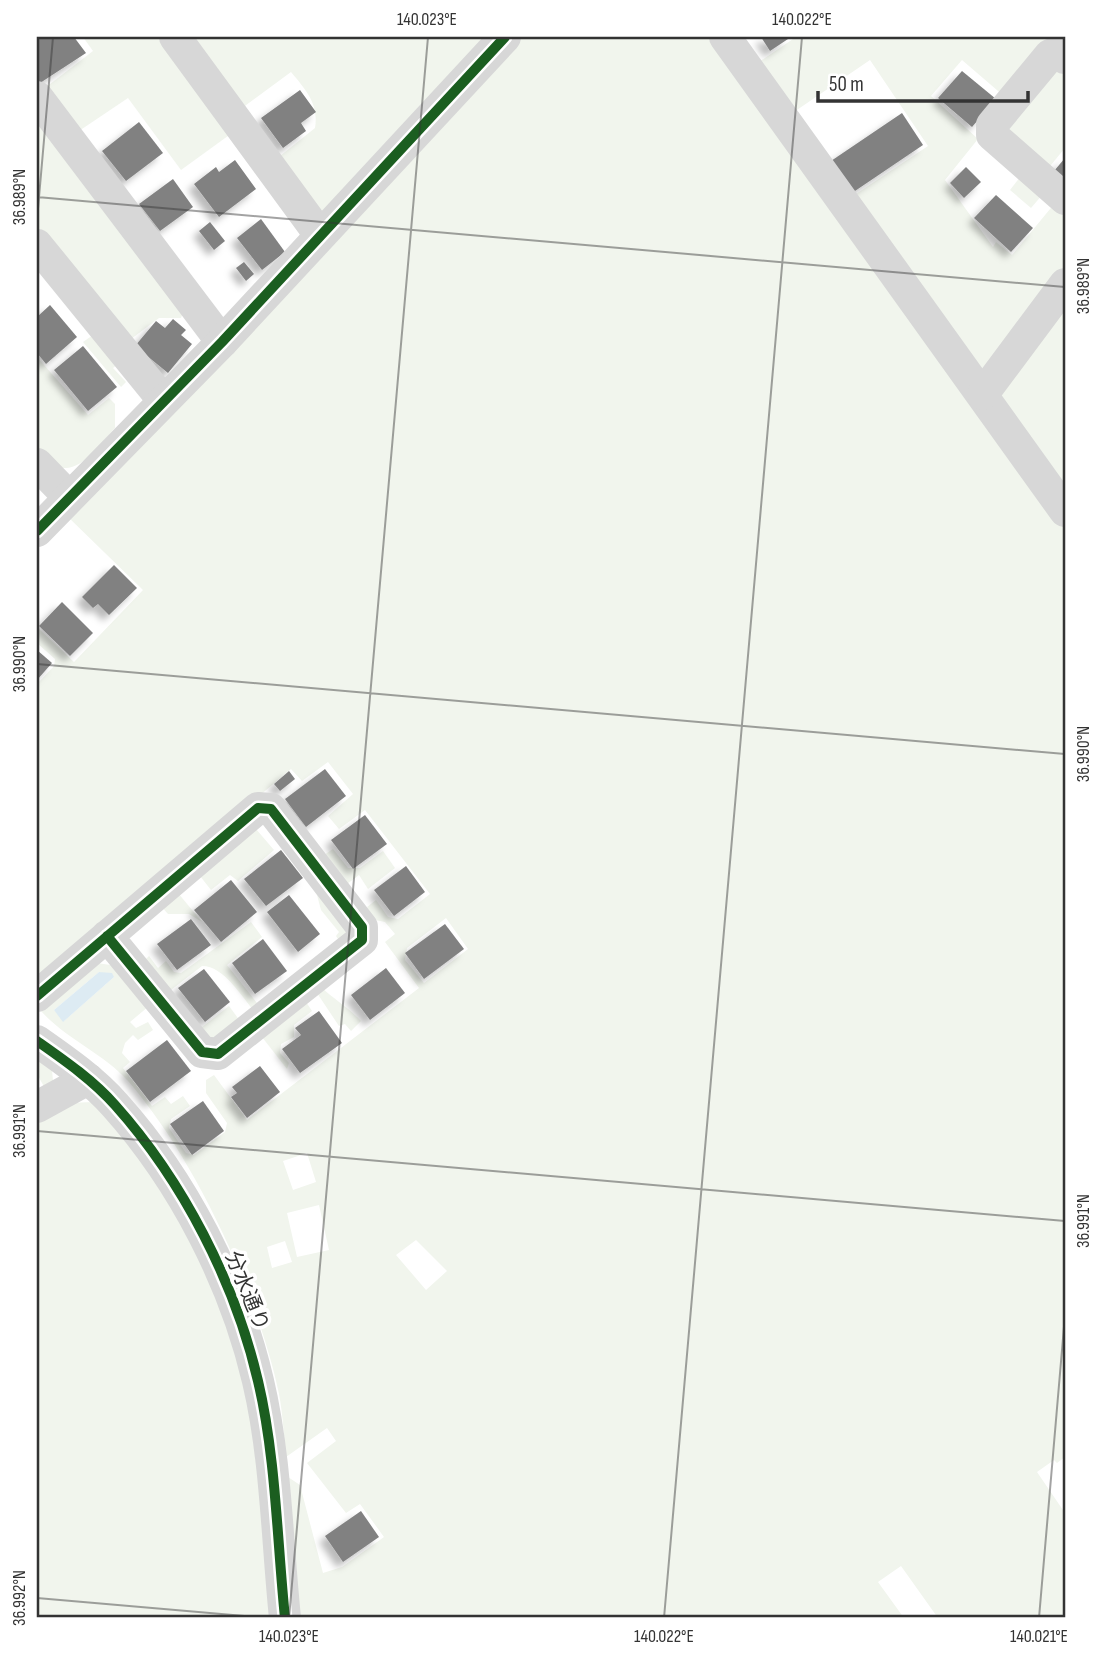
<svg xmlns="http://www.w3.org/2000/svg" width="1102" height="1655" font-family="'Sofia Sans Condensed','Noto Sans JP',sans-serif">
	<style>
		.green { fill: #f1f5ed; fill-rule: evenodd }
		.water { fill: #ddebf3 }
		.building { fill: #818181; filter: url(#shadow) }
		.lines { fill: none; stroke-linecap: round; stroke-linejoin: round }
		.minor { stroke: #d7d7d7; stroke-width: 32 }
		.cycleway-casing { stroke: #fff; stroke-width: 15 }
		.cycleway { stroke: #1b5e20; stroke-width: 10 }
		.ticks { fill: none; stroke: #333; stroke-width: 2; stroke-opacity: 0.45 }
		.labels { text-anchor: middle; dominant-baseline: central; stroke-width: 7; stroke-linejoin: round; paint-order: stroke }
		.street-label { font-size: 21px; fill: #333; stroke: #fff }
		.neatline { fill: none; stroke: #333; stroke-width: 2.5 }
		.ticks-label { font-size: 18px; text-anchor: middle; fill: #333 }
	</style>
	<defs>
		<filter id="shadow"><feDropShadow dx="-6" dy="6" stdDeviation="3.5" flood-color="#0004"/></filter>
	</defs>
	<rect width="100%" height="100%" fill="#fff"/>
	<g class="green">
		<path d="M83,37H161L232,133L181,170L128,98L76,133L41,91L93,51Z"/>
		<path d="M184,37H746L728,51L853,196L928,146L870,60L791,114L756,64L796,37H1065V49L1005,97L962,60L931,96L978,139L945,180L993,247L996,242L1012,255L1055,203L1065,212V268L992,365L993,396L1065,294V1457L1057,1463L1054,1460L1037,1472L1065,1513V1618H938L901,1566L878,1582L904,1618H37V1120L67,1103L94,1102L146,1167L214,1276L297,1576L288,1477L300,1485L323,1573L342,1567L384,1537L360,1504L346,1513L307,1463L336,1441L327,1428L286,1457C284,1437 283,1415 279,1394C258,1294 195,1158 128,1081C103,1053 66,1039 41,1011L97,963L117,966L149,1006L130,1022L136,1028L148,1022L153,1030L138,1040L133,1035L125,1043L122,1053L130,1062L123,1068L152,1106L165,1097L171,1104L183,1096L190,1106L171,1119L169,1128L186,1153L194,1155L225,1132L227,1123L206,1093V1080L214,1075L247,1120L419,988L385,942L395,934L385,922L375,920L367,907L376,900L388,917L398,919L430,894L365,810L339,829L328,816L353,794L328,762L302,781L291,769L37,984V700L39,697L37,684L54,666L55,659L37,643V627L74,662L143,590L66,515L332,239L275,160L315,128C319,104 306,90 291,72L238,111ZM446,918L468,949L424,983L405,960L407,948ZM99,972L114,977L64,1021L54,1010ZM307,1153L316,1182L293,1190L283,1161ZM319,1205L329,1250L297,1257L287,1213ZM416,1240L447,1271L426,1290L396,1255ZM285,1241L292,1262L272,1268L267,1247Z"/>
		<path d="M1054,69H1065V148L1046,171L1004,126Z"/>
		<path d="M37,118L184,310L181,318H159L127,342L37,230Z"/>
		<path d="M1021,176L1043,194L1031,208L1010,190Z"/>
		<path d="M96,333L120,362L113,368L126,382L121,387L83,342Z"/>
		<path d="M37,357L88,415L109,398L115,404V428C102,441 79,477 57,466C50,463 42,452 37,446Z"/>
		<path d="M256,829L274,850L238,881L230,875L211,890L200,876Z"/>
		<path d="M333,849L348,868H360L383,851L395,868L368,889L359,875L347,884L324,855Z"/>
		<path d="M290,857L347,927L346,936L340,942L336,936L339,932L321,910L317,895Z"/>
		<path d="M178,893L202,922L189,914H168L161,906Z"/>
		<path d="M251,922L262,937L227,965L261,1008L255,1012C241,996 224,966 202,966L171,990L145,960L149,956L158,968L166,961L174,972L181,973Z"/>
		<path d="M322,988C335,1000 349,1008 361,1021L351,1031L345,1024L339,1026L317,993Z"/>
		<path d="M306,1002L312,1011L294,1025V1037L281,1044L280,1053L289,1063L287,1069L262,1037Z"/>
		<path d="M229,1006L240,1021L211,1040L201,1028Z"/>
		<path d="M37,1057L52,1070L53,1081L47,1092L37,1074Z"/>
	</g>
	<path class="water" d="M99,972L112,973L114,977L63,1022L54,1010Z"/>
	<g class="building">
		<path d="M37,37L44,39L74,37L86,53L40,83L37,79Z"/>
		<path d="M761,37H791L770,51Z"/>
		<path d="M962,71L996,99L972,127L938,98Z"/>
		<path d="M300,90L316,112L301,123L306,131L283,148L261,118Z"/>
		<path d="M902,113L923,145L852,193L831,161Z"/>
		<path d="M139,122L163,153L126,181L102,151Z"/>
		<path d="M1065,158V180L1054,171Z"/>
		<path d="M235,160L256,189L219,217L194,184L216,167L219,172Z"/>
		<path d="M966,167L981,182L964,198L950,183Z"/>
		<path d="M173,179L193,207L160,231L139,204Z"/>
		<path d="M996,195L1033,228L1011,252L974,218Z"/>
		<path d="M261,219L285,252L262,270L237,238Z"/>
		<path d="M210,222L225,241L214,250L199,231Z"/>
		<path d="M244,262L254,274L246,281L236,268Z"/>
		<path d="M50,305L77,337L46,364L37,353V317Z"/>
		<path d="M173,319L186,330L181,335L192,344L168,373L135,346L156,321L165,328Z"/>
		<path d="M83,346L117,387L88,411L54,370Z"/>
		<path d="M114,565L137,588L109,615L98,604L93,608L82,597Z"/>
		<path d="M62,602L93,633L70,656L39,626Z"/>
		<path d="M37,650L52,663L37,680Z"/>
		<path d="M325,769L346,796L306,827L285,799Z"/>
		<path d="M289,771L295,779L280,791L274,784Z"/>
		<path d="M365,815L387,844L353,869L331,840Z"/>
		<path d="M281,850L303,878L266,906L244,879Z"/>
		<path d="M406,866L425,892L394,916L374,890Z"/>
		<path d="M231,880L257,912L221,942L194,910Z"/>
		<path d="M289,895L320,934L298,952L267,912Z"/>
		<path d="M191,919L211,945L177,970L157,944Z"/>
		<path d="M445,924L464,949L424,979L405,953Z"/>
		<path d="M263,939L287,971L255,994L232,963Z"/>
		<path d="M386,968L405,993L370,1020L351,995Z"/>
		<path d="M204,969L230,1002L205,1022L178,988Z"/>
		<path d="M319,1011L342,1043L300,1073L282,1049L301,1035L295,1028Z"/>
		<path d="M167,1040L191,1071L150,1102L126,1071Z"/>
		<path d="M260,1066L280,1092L247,1118L231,1097L237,1093L232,1087Z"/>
		<path d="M203,1101L224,1131L192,1155L170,1124Z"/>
		<path d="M361,1511L379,1537L343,1562L325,1536Z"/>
	</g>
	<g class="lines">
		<g class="minor">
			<path d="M175,37L320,235"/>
			<path d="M725,37L1065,511"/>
			<path d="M1065,58L1058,52L1050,55L992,125V135L1065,199"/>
			<path d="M37,97L222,342"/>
			<path d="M37,245L163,400"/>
			<path d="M983,394L1065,284"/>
			<path d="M37,464L68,496"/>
			<path d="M37,531L222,342L505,37"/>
			<path d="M37,996L258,808L271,809L362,927V940L218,1054L202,1052L107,936"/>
			<path d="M37,1041C64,1060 93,1080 115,1105C183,1181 235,1282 258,1381C276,1457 277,1540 285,1618"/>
			<path d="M37,1107L88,1079"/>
		</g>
		<g class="cycleway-casing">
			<g id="cycleway">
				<path d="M37,531L222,342L505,37"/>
				<path d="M37,996L258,808L271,809L362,927V940L218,1054L202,1052L107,936"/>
				<path d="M37,1041C64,1060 93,1080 115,1105C183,1181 235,1282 258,1381C276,1457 277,1540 285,1618"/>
			</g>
		</g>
		<use href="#cycleway" class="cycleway"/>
	</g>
	<path class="ticks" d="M37,197L1065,287M37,220L53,37M37,664L1065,754M37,1131L1065,1221M37,1598L267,1618M289,1618L428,37M664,1618L802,37M1039,1618L1065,1315"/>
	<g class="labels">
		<g class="street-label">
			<text transform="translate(247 1291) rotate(68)">分水通り</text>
		</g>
	</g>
	<rect width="1102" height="1655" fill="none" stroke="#ffffff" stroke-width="77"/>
	<path d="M818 91v10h210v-10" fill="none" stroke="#333333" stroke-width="3.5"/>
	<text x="829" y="91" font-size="21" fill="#333333" stroke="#ffffff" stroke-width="5" paint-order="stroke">50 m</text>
	<rect x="38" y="38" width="1026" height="1578" class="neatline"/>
	<g class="ticks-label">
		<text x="427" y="25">140.023°E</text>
		<text x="802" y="25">140.022°E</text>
		<text transform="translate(19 197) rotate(-90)" y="6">36.989°N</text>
		<text transform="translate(1083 286) rotate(-90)" y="6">36.989°N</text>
		<text transform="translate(19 664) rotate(-90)" y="6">36.990°N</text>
		<text transform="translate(1083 754) rotate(-90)" y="6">36.990°N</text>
		<text transform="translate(19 1131) rotate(-90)" y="6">36.991°N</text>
		<text transform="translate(1083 1221) rotate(-90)" y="6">36.991°N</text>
		<text transform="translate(19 1598) rotate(-90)" y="6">36.992°N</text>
		<text x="289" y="1642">140.023°E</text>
		<text x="664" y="1642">140.022°E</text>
		<text x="1039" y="1642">140.021°E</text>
	</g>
</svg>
